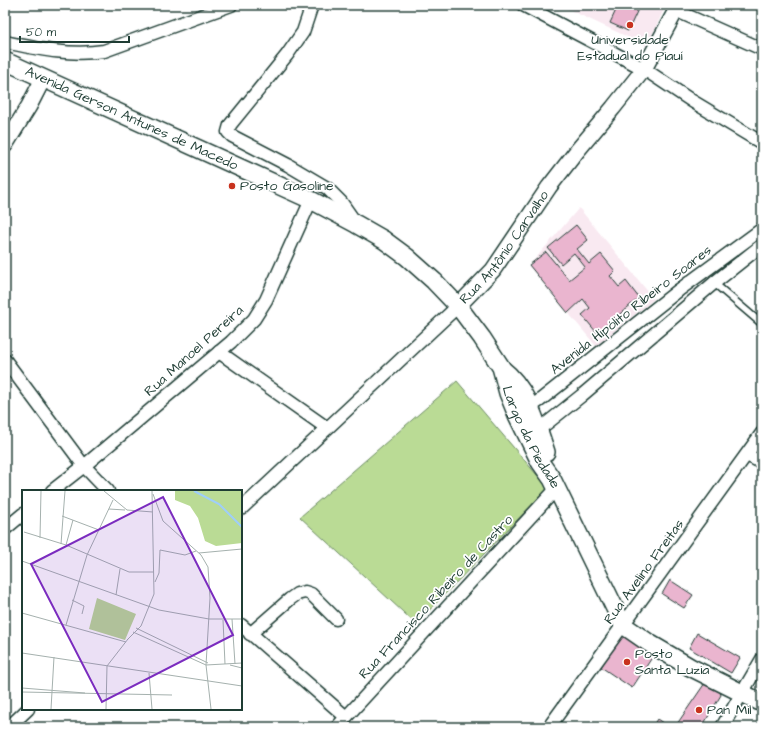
<svg xmlns="http://www.w3.org/2000/svg" width="767" height="732" font-family="'Architects Daughter',sans-serif">
	<style>
		.built { fill: #f9e9f1 }
		.green { fill: #badb95; stroke: #6c8c64 }
		.building { fill: #eab5cf; stroke: #1f3d34 }
		.lines { fill: none; stroke-linecap: round; stroke-linejoin: round }
		.service-casing { stroke: #1f3d34; stroke-width: 9 }
		.minor-casing { stroke: #1f3d34; stroke-width: 15 }
		.tertiary-casing { stroke: #1f3d34; stroke-width: 18 }
		.secondary-casing { stroke: #1f3d34; stroke-width: 20 }
		.service { stroke: #fff; stroke-width: 6 }
		.minor { stroke: #fff; stroke-width: 12 }
		.tertiary { stroke: #fff; stroke-width: 15 }
		.secondary { stroke: #fff; stroke-width: 17 }
		.poi-dot { fill: #c8321e; stroke: #fff; stroke-width: 1.5 }
		.labels { text-anchor: middle; dominant-baseline: central; stroke-width: 3.5; stroke-linejoin: round; paint-order: stroke }
		.poi-label { font-size: 14px; fill: #1f3d34; stroke: #fff; text-anchor: start }
		.street-label { font-size: 14px; fill: #1f3d34; stroke: #fff }
		.inset-river { fill: none; stroke: #9fcefa; stroke-width: 2 }
		.inset-road { fill: none; stroke: #a5b1ae; stroke-width: 1 }
		.view { fill: #7b2cbf; fill-opacity: 0.15; stroke: #7b2cbf; stroke-width: 2 }
		.inset-edge { fill: none; stroke: #1f3d34; stroke-width: 2 }
	</style>
	<rect width="100%" height="100%" fill="#fff"/>
	<filter id="ink" filterUnits="userSpaceOnUse"><feTurbulence type="fractalNoise" baseFrequency=".025" numOctaves="2"/><feDisplacementMap in="SourceGraphic" scale="8" xChannelSelector="R" yChannelSelector="G"/><feConvolveMatrix kernelMatrix="1 2 1 2 8 2 1 2 1" color-interpolation-filters="sRGB"/></filter>
	<g filter="url(#ink)">
		<g class="built">
			<path d="M559,5H666L647,46Z"/>
			<path d="M579,208L654,299L596,346L529,266Z"/>
		</g>
		<path class="green" d="M457,381L548,488L416,624L300,517Z"/>
		<g class="building">
			<path d="M605,5H640L628,31L610,23L616,10Z"/>
			<path d="M576,225L588,240L577,249L589,264L601,254L615,271L610,276L619,287L626,281L639,298L597,333L582,315L590,308L583,299L568,313L529,265L546,252L569,280L585,267L574,253L561,264L548,248Z"/>
			<path d="M670,580L693,595L684,608L662,594Z"/>
			<path d="M697,633L740,658L731,673L689,648Z"/>
			<path d="M622,635L653,656L632,688L601,667Z"/>
			<path d="M705,683L720,692L721,695L702,727H681L677,724Z"/>
			<path d="M657,719L669,727H652Z"/>
		</g>
		<g class="lines">
			<g class="service-casing">
				<path id="service" d="M714,283L762,324"/>
			</g>
			<g class="minor-casing">
				<g id="minor">
					<path d="M312,5L303,32L287,55L230,125L228,132L232,136L288,165L327,188L341,202L355,222"/>
					<path d="M523,5L644,69L692,101L762,143"/>
					<path d="M677,11L762,49"/>
					<path d="M5,42C39,49 69,56 104,51L231,5"/>
					<path d="M219,352L327,428"/>
					<path d="M5,360L84,466L108,491"/>
					<path d="M525,410L539,401L679,290L762,229"/>
					<path d="M532,432L546,424L581,396L714,283L762,245"/>
					<path d="M747,455L762,463"/>
					<path d="M52,491L84,466L231,342L254,319L266,300L311,200"/>
					<path d="M241,509L458,306"/>
					<path d="M5,529L23,514"/>
					<path d="M241,625L346,717"/>
					<path d="M250,634L290,599L297,594L305,592L311,594L336,619"/>
					<path d="M9,727L28,709"/>
					<path d="M337,727L557,488"/>
					<path d="M549,727L762,433"/>
					<path d="M722,727L762,659"/>
				</g>
			</g>
			<g class="tertiary-casing">
				<g id="tertiary">
					<path d="M5,145L29,106L43,79"/>
					<path id="s1" d="M458,306L493,270L549,187L577,151L613,108L644,69L679,5"/>
				</g>
			</g>
			<g class="secondary-casing">
				<g id="secondary">
					<path id="s2" d="M5,61L311,200L356,224L384,240L407,257L434,281L458,306L482,338L501,367L508,393L517,415L540,462L552,479L623,625L649,643L690,667L762,703"/>
					<path d="M502,369C528,389 536,423 546,452"/>
				</g>
			</g>
			<use href="#service" class="service"/>
			<use href="#minor" class="minor"/>
			<use href="#tertiary" class="tertiary"/>
			<use href="#secondary" class="secondary"/>
		</g>
	</g>
	<g class="poi-dot">
		<circle cx="630" cy="25" r="4"/>
		<circle cx="232" cy="186" r="4"/>
		<circle cx="627" cy="662" r="4"/>
		<circle cx="699" cy="710" r="4"/>
	</g>
	<g class="labels">
		<g class="poi-label">
			<text x="630" y="40" text-anchor="middle">Universidade<tspan x="630" dy="16">Estadual do Piauí</tspan></text>
			<text x="240" y="186">Posto Gasoline</text>
			<text x="635" y="654">Posto<tspan x="635" dy="16">Santa Luzia</tspan></text>
			<text x="707" y="710">Pan Mil</text>
		</g>
		<g class="street-label">
			<text stroke="none"><textPath href="#s2" startOffset="139">Avenida Gerson Antunes de Macedo</textPath></text>
			<text stroke="none"><textPath href="#s1" startOffset="75">Rua Antônio Carvalho</textPath></text>
			<text transform="translate(631 310) rotate(-38)">Avenida Hipólito Ribeiro Soares</text>
			<text transform="translate(194 351) rotate(-42)">Rua Manoel Pereira</text>
			<text stroke="none"><textPath href="#s2" startOffset="670">Largo da Piedade</textPath></text>
			<text transform="translate(644 572) rotate(-54)">Rua Avelino Freitas</text>
			<text transform="translate(436 597) rotate(-47)">Rua Francisco Ribeiro de Castro</text>
		</g>
	</g>
	<g transform="translate(22 490)">
		<rect width="220" height="220" fill="#fff"/>
		<path d="M153,1H219L220,53L194,56L183,51L176,28L168,16L153,10ZM75,108L114,124L103,150L67,139Z" fill="#badb95"/>
		<path class="inset-river" d="M172,1L197,14L220,37"/>
		<path class="inset-road" d="M82,1L105,20L131,22M131,4L141,31L179,65L186,77L188,108L184,175L189,219M87,19L103,20M40,26L77,40M2,42L44,55L107,82H132M18,48L19,1M39,54L43,1M44,55L51,30M177,63L220,59M0,71L137,120L187,129H220M133,92L137,83L138,60L163,65L174,61M94,105L98,79M50,110L62,116L60,124M0,123L104,152M210,129L213,174M201,130L203,174M44,135L65,65L91,10M114,138L186,173M111,142L184,175L220,173M105,150L119,136L132,104L130,1M0,163L220,196M208,175L220,178M127,183L130,219M0,198L63,203M0,202L150,205M29,219L32,167M84,219L85,176L106,149"/>
		<path class="view" d="M141,7L211,145L80,212L9,74Z"/>
		<rect width="220" height="220" class="inset-edge"/>
	</g>
	<rect width="767" height="732" fill="none" stroke="#fff" stroke-width="20"/>
	<rect x="10" y="10" width="747" height="712" fill="none" stroke="#1f3d34" stroke-width="1.5" filter="url(#ink)"/>
	<path d="M20 36v6h109v-6" fill="none" stroke="#1f3d34" stroke-width="2"/>
	<text x="26" y="36" font-size="12" fill="#1f3d34" stroke="#ffffff" stroke-width="3" paint-order="stroke">50 m</text>
</svg>
